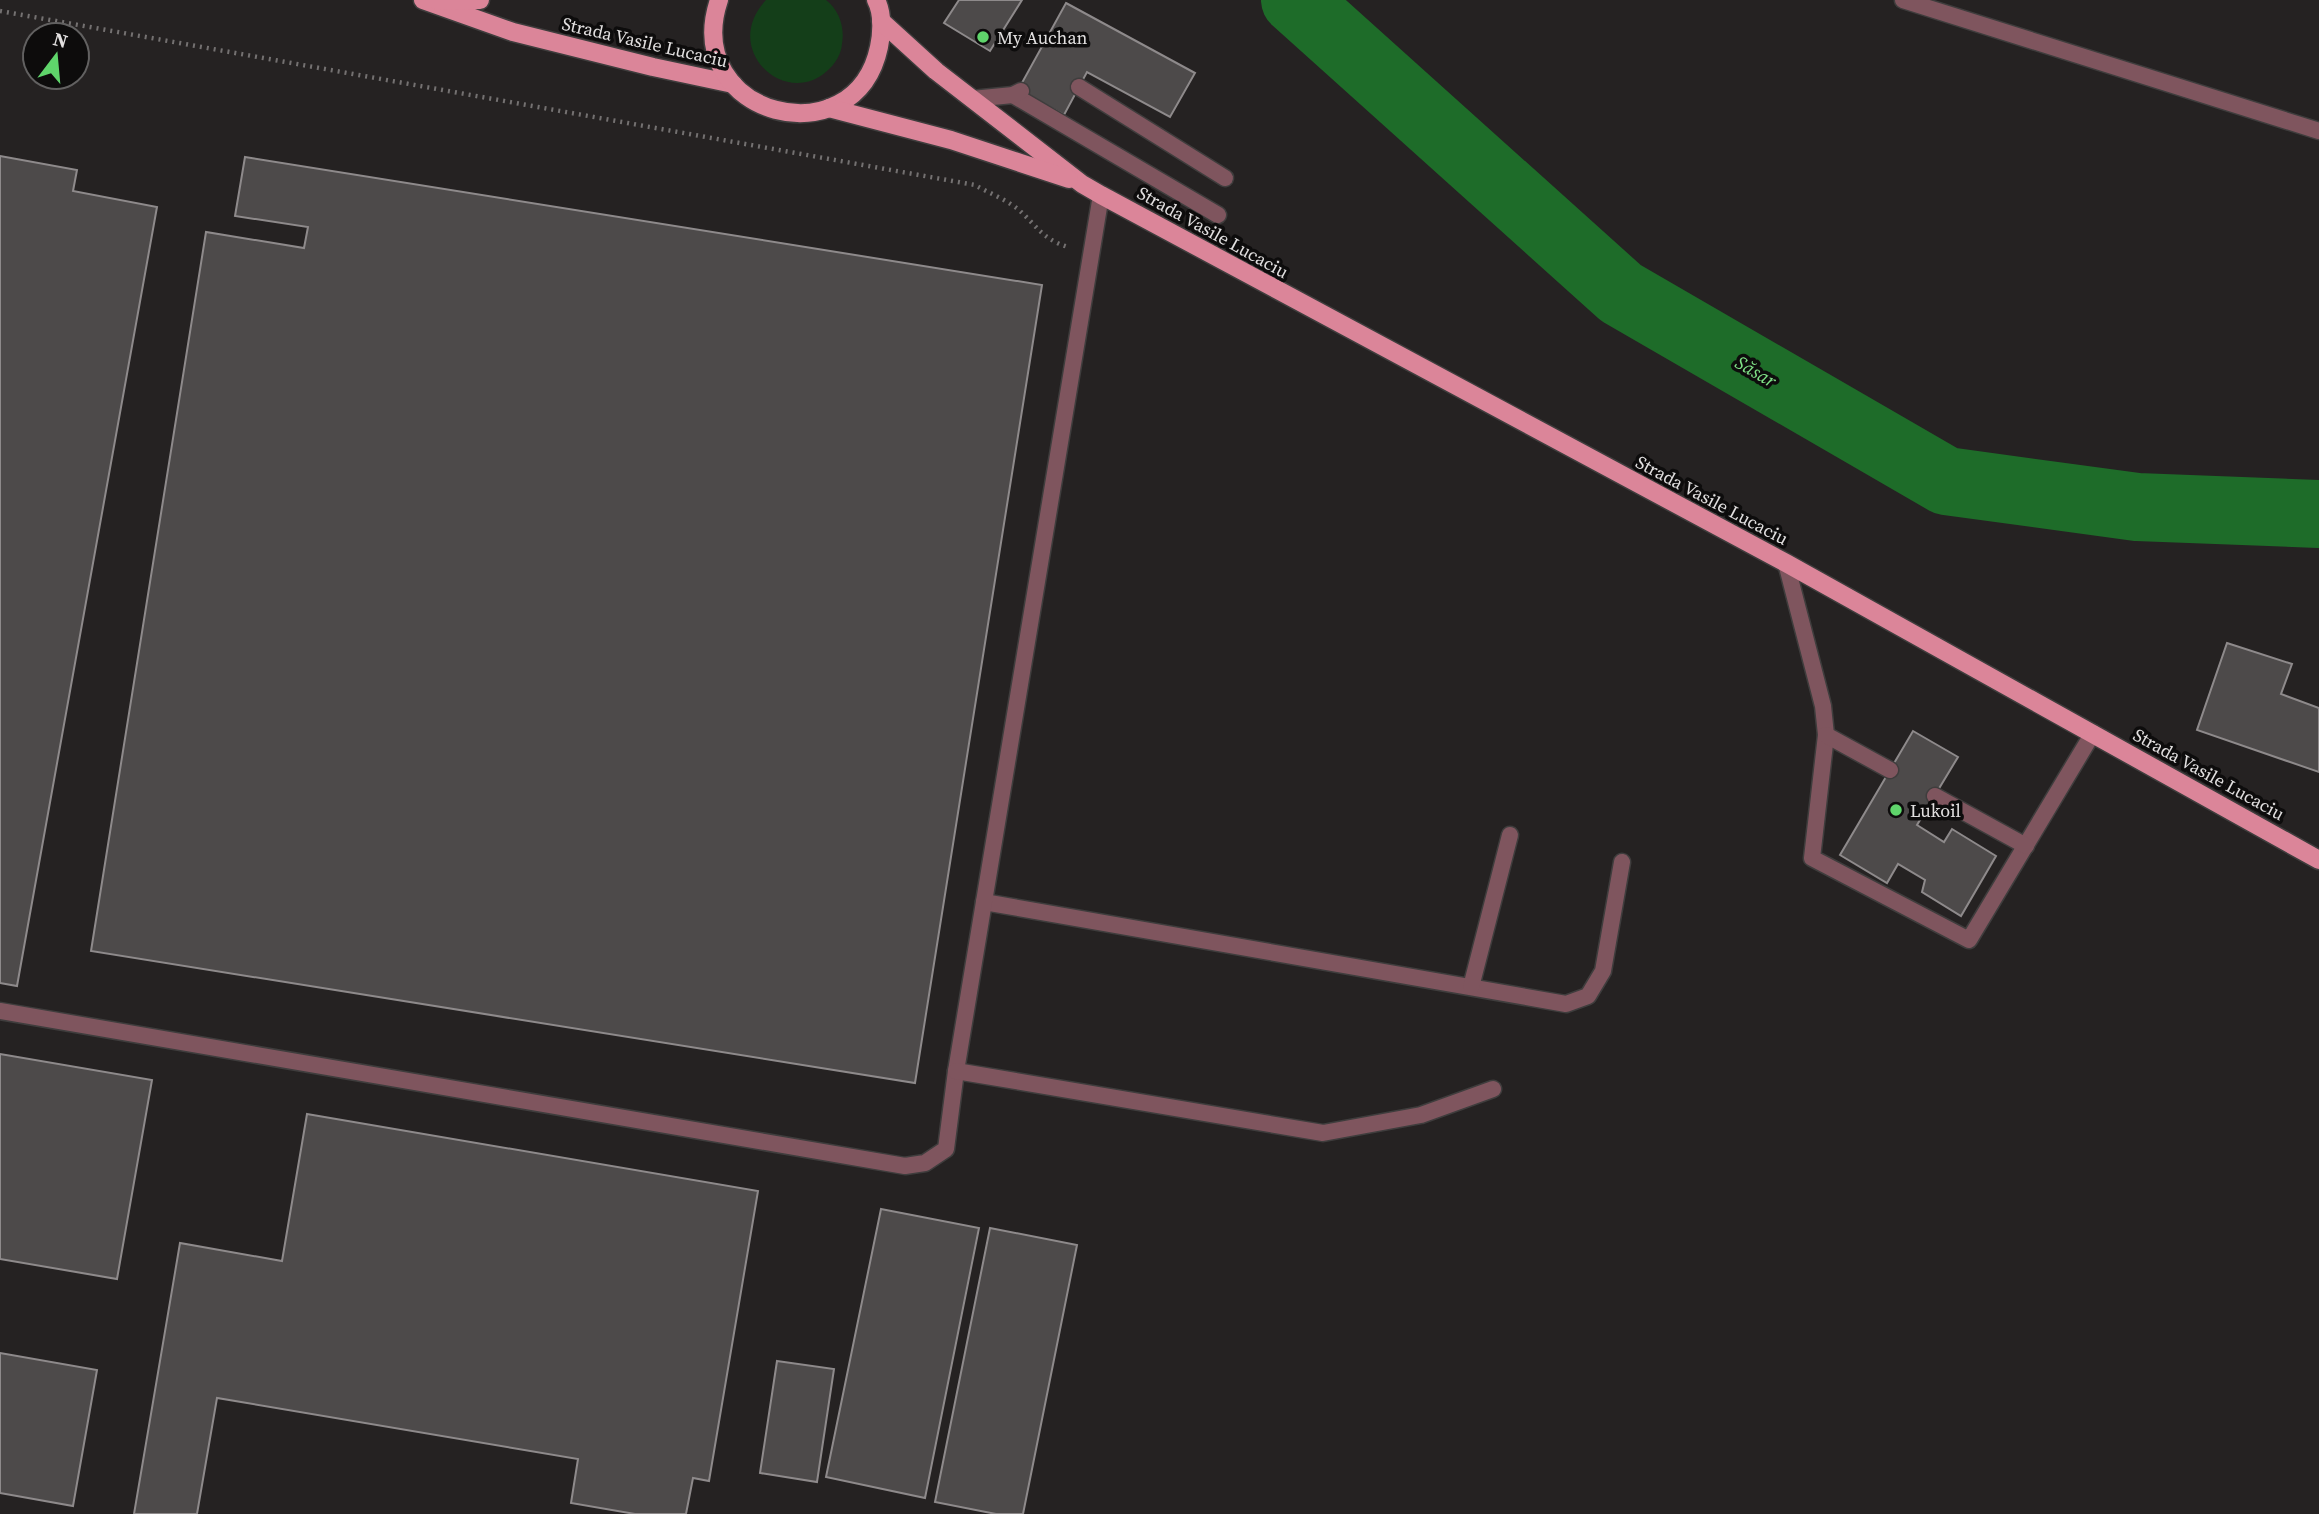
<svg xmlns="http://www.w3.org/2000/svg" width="2319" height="1514" font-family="'Source Serif 4',serif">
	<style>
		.green { fill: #143e19 }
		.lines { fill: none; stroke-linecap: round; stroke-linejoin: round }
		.river { stroke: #1e6c29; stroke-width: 68 }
		.building { fill: #4d4a4a; stroke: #8e8a8b; stroke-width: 2 }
		.lane-casing { stroke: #3f3d3d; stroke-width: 19 }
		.primary-casing { stroke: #3f3d3d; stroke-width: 21 }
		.path { stroke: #747171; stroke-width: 4.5; stroke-dasharray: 2 5; stroke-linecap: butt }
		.lane { stroke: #7f555e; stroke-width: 16 }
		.primary { stroke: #db8599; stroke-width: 18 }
		.poi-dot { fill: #5fd56b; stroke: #0d0c0c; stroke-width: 2.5 }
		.labels { text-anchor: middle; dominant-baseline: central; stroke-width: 7; stroke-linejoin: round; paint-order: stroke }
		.poi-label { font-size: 18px; fill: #e2e0e0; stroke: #0d0c0c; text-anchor: start }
		.street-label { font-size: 18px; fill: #e2e0e0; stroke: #0d0c0c }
		.water-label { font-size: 19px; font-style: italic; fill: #80e287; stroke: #0d0c0c }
	</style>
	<rect width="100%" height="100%" fill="#252222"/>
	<path class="green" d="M766,0H826C839,10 845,27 842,44C841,55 835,64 827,71C785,109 720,49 766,0Z"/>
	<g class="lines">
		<path class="river" d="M1295,0L1621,293L1946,481L2137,507L2319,514"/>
	</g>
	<g class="building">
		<path d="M959,0H1022L990,51L944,23Z"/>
		<path d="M1066,3L1195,73L1170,117L1087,72L1064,115L1018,90Z"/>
		<path d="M0,156L77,170L73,191L157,207L17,986L0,983Z"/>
		<path d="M245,157L1042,285L915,1083L91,951L206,232L304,248L308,227L235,216Z"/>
		<path d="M2227,643L2292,664L2281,694L2319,708V772L2197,730Z"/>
		<path d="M1913,731L1958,757L1917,825L1944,842L1952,829L1996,856L1961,916L1922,892L1925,880L1898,864L1887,883L1840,855Z"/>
		<path d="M0,1054L152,1080L117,1279L0,1259Z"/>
		<path d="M307,1114L758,1191L709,1481L693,1478L686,1514H635L571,1503L578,1459L217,1398L197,1514H134L180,1243L282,1261Z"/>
		<path d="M881,1209L979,1228L925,1498L826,1477Z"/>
		<path d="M990,1228L1077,1245L1023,1514H996L935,1502Z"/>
		<path d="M0,1353L97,1370L73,1506L0,1493Z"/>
		<path d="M777,1361L834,1369L817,1482L760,1473Z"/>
	</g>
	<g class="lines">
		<g class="lane-casing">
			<g id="lane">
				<path d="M1903,0L2319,131"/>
				<path d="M1079,87L1225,178"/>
				<path d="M1013,95L1218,215"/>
				<path d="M972,99L1013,95L1021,91"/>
				<path d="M1786,563L1823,706L1826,735L1812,858L1969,940L2093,733"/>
				<path d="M1826,735L1890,770"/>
				<path d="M1935,796L2026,846"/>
				<path d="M984,902L1566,1004L1588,996L1603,971L1622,862"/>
				<path d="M1471,987L1510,835"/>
				<path d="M0,1011L905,1166L925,1163L946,1149L956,1071L1101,195"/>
				<path d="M956,1071L1323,1133L1421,1115L1493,1089"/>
			</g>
		</g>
		<g class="primary-casing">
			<g id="primary">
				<path d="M423,0L513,32L653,67L733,84"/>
				<path d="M719,0C680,116 855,161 879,47C882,33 883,13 876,0"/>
				<path d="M438,1L480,0"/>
				<path d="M881,21L936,71L1082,184L1101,195L1786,563L2319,860"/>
				<path d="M829,108L951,140L1069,179"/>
			</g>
		</g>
		<path class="path" d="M0,11L975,185C989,193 1007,200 1019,210C1037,226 1042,239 1068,247"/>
		<use href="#lane" class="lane"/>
		<use href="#primary" class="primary"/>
	</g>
	<g class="poi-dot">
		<circle cx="983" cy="37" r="7"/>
		<circle cx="1896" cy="810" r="7"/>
	</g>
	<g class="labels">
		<g class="poi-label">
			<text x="997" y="37">My Auchan</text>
			<text x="1910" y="810">Lukoil</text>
		</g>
		<g class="street-label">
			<text transform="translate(645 42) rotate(13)">Strada Vasile Lucaciu</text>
			<text transform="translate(1213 232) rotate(29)">Strada Vasile Lucaciu</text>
			<text transform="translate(1712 500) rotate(28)">Strada Vasile Lucaciu</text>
			<text transform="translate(2209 774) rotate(29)">Strada Vasile Lucaciu</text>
		</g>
		<g class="water-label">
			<text transform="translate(1756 371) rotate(30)">Săsar</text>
		</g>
	</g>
	<g transform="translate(56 56) rotate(16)"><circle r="33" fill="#0d0c0c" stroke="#626161" stroke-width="2"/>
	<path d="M0-5L12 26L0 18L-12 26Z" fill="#5fd56b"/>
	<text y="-10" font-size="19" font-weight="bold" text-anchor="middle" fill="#e2e0e0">N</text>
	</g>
</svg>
